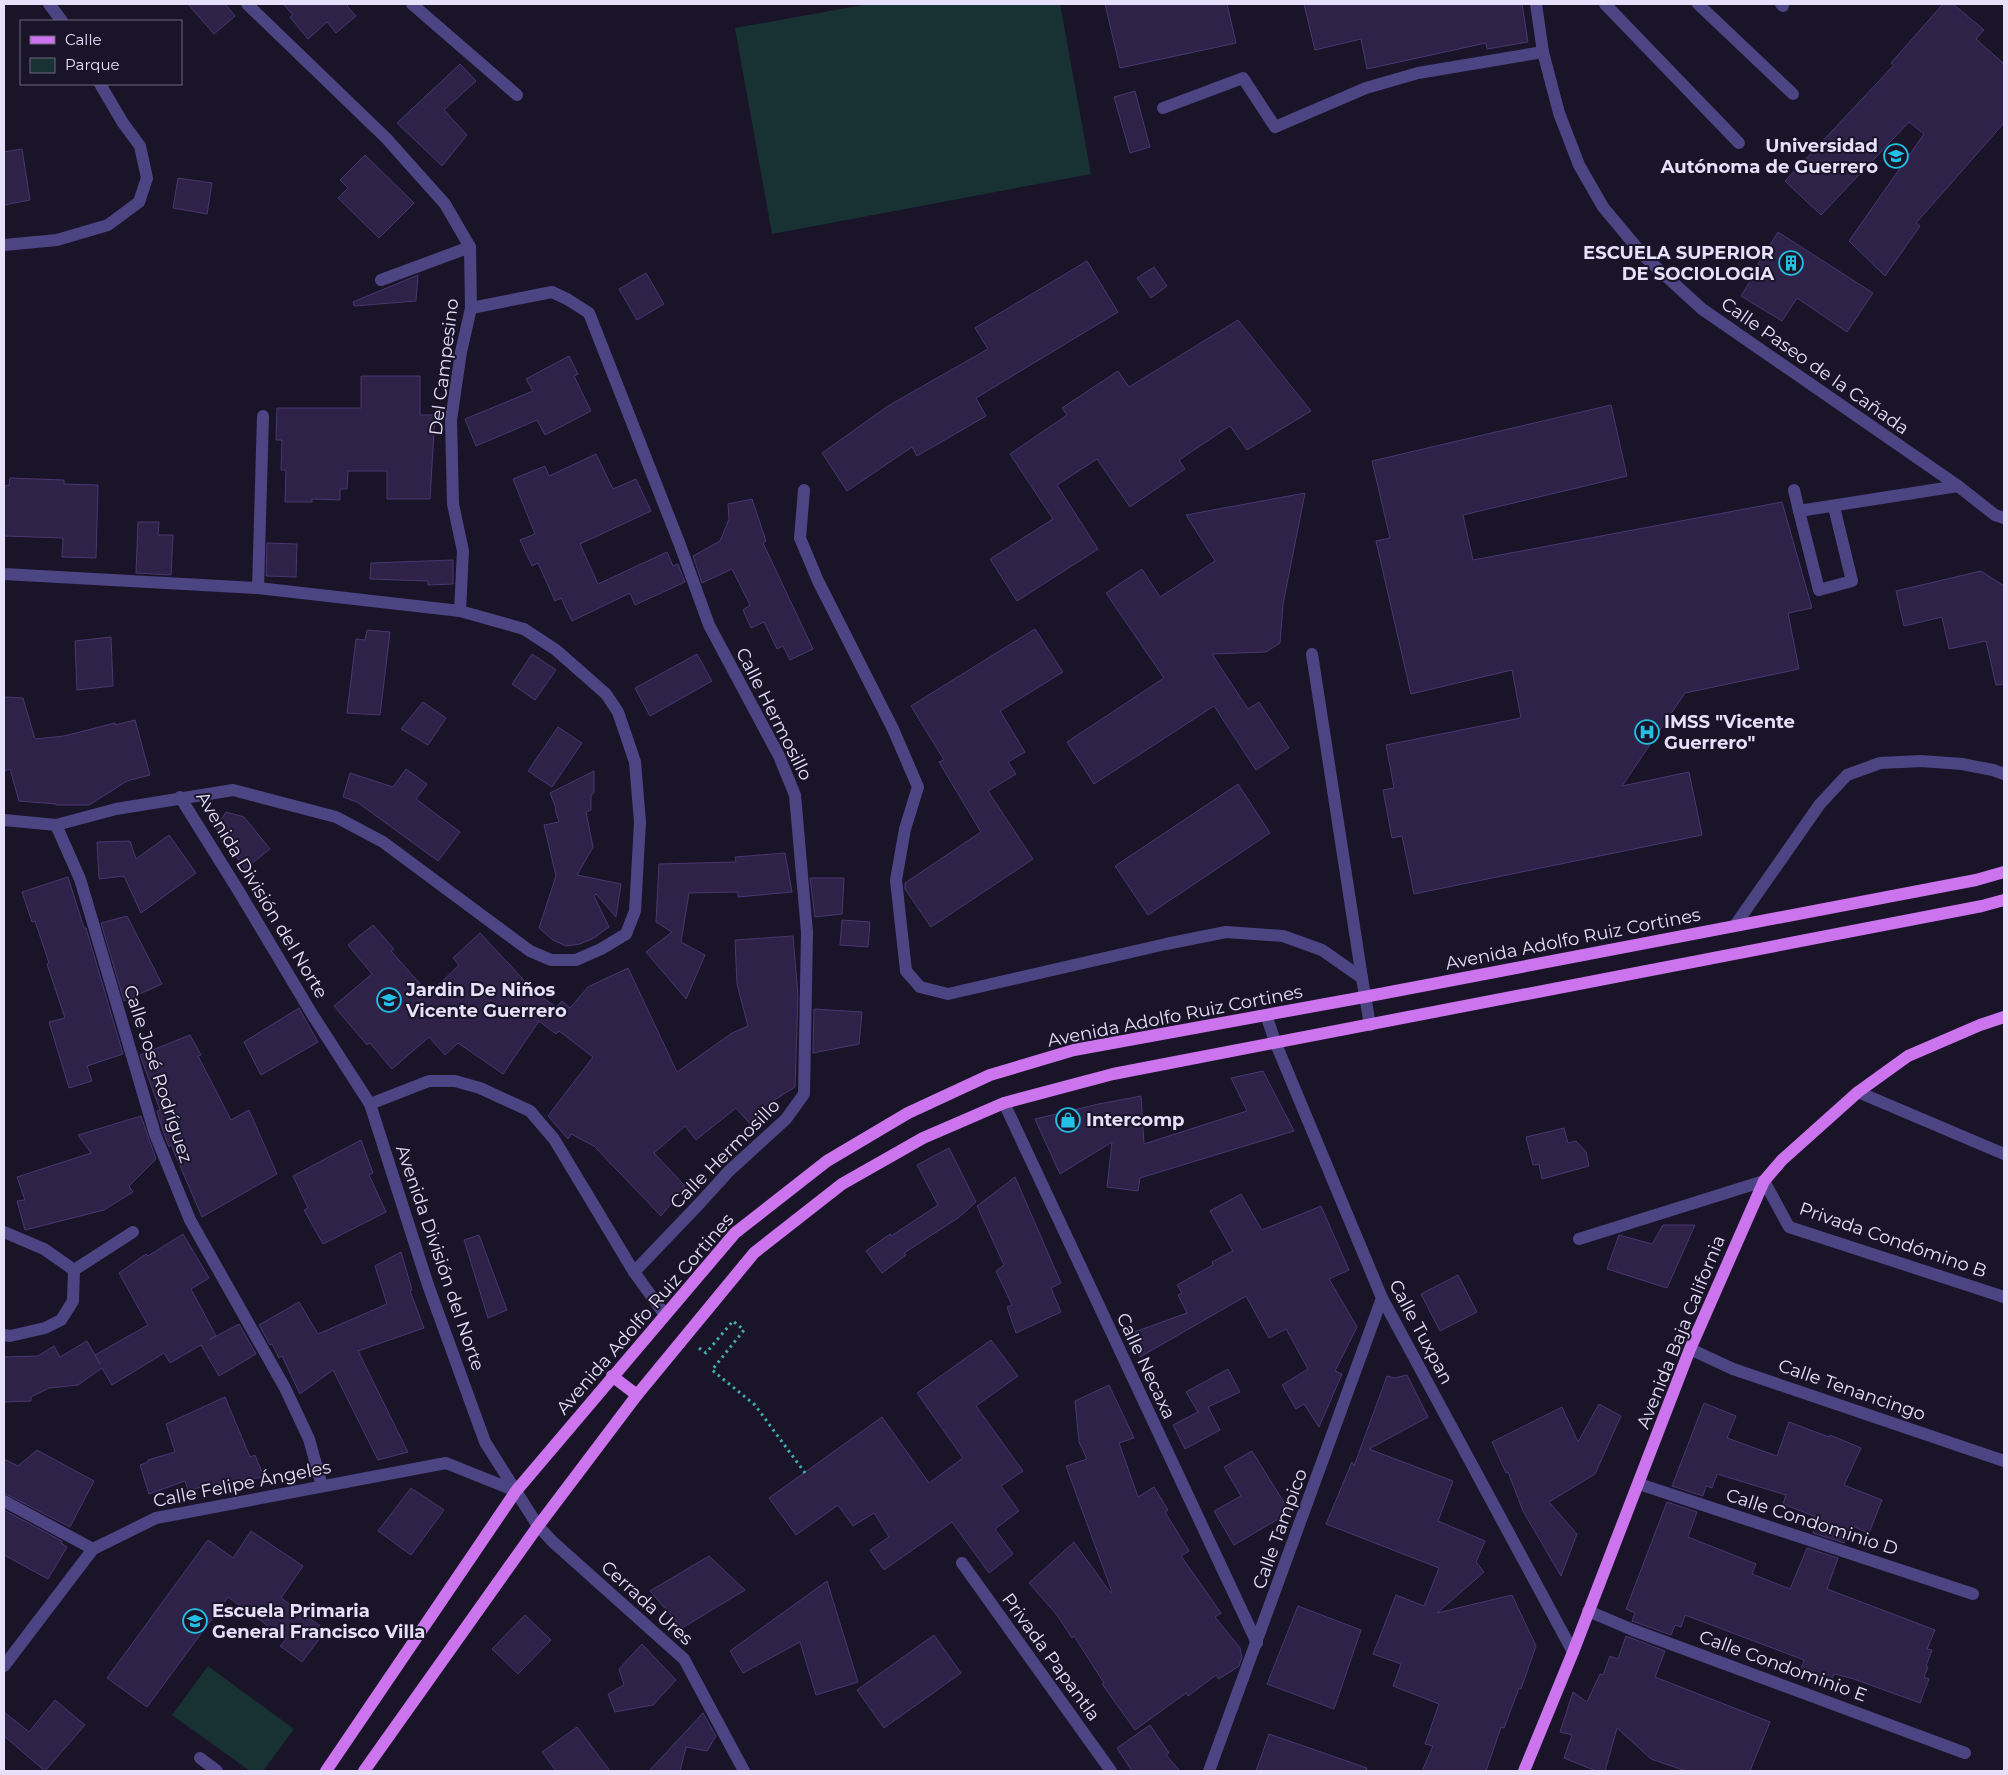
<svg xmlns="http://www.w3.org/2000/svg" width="2008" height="1775" font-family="Montserrat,sans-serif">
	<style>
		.green { fill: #183133 }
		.building { fill: #2e2248; stroke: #483771 }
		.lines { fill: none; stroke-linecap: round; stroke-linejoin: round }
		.path { stroke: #40acb0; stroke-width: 3; stroke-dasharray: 2.5 4; stroke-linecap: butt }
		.minor { stroke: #4d4583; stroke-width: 12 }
		.major { stroke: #cc74ee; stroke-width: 12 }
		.labels { text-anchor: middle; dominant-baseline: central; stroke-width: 4; stroke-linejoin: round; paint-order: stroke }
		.poi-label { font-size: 18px; font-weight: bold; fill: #e6e0fb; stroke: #1a1429; text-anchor: start }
		.street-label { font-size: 18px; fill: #e6e0fb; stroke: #1a1429 }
	</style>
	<rect width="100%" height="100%" fill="#1a1429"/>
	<g class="green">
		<path d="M868,4H1060L1091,174L772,234L735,28Z"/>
		<path d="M208,1666L294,1729L263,1771H250L172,1715Z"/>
	</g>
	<g class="building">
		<path d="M188,4H225L235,16L214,34Z"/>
		<path d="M283,4H349L347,6L356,16L336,33L327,22L308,39L290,17L293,15Z"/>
		<path d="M1105,4H1227L1236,43L1120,68Z"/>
		<path d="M1304,4H1522L1528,42L1487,49L1486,43L1367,69L1361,39L1315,50Z"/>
		<path d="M1943,4H1953L1984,30L1976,39L2004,64V123L1916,223L1920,226L1885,276L1849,241L1924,134L1909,122L1821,215L1785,181L1894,65L1891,63Z"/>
		<path d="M460,64L476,81L444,110L467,135L442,166L397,123Z"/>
		<path d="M1135,91L1150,147L1130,153L1114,97Z"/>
		<path d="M22,149L30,200L4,205V152Z"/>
		<path d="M365,155L414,203L379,238L338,198L348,188L340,180Z"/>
		<path d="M178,178L212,183L207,214L173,208Z"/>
		<path d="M1778,232L1873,293L1847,332L1797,298L1782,321L1741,296L1760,265L1758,264Z"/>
		<path d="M1087,261L1118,312L976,398L986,416L917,456L912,447L847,491L822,453L888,406L988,349L975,328Z"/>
		<path d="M1154,267L1167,286L1151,298L1137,278Z"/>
		<path d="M646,273L664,304L637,320L619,289Z"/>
		<path d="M418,275L416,301L354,306L353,302Z"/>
		<path d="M1238,320L1311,411L1247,450L1230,426L1179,460L1185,469L1130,507L1097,459L1057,485L1098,549L1017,601L990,559L1053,519L1010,454L1067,415L1062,408L1118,371L1129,387Z"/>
		<path d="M569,356L578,374L574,376L591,411L545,435L537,420L476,446L465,419L533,391L526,379Z"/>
		<path d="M361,376H420V415H435L430,499H387V471H348L347,489H340V500L312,499V502H285L286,470H281L282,440H276L277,408H361Z"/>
		<path d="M1611,405L1627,476L1463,515L1473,560L1782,502L1812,608L1788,613L1799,669L1685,693L1622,786L1689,772L1702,835L1414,894L1402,836L1392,838L1383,790L1394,788L1386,745L1521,718L1512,670L1411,694L1376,541L1390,538L1372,461Z"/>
		<path d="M596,454L613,489L636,479L651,511L580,544L598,584L667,552L673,566L678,564L685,582L635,605L630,593L572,621L561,598L555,601L538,563L532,566L520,540L535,534L513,479L545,466L549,476Z"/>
		<path d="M10,478L64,480V484L98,485L96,558L62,557L63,538L4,536V485L9,486Z"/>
		<path d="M1305,493L1283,604L1280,643L1266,652L1212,654L1248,709L1259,702L1289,748L1256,770L1214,706L1094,784L1067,742L1164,678L1106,593L1142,569L1160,597L1215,561L1186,515Z"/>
		<path d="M752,499L766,541L763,543L813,649L790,660L783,646L777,649L764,622L751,628L743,610L750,605L732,569L702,583L693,556L720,541L729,519L728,504Z"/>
		<path d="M138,522H159L158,535H173L171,575L136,573Z"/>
		<path d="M267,543L297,544L296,577L266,576Z"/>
		<path d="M453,560V584L428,585V581L370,579L371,563Z"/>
		<path d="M1981,571L2004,586V684L1996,685L1986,641L1949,649L1942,617L1904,626L1896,591Z"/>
		<path d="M1035,629L1063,672L1000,711L1025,752L1008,762L1016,774L988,791L1033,859L931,927L905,889V883L981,832L939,762L944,760L911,706Z"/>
		<path d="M367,630L390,632L380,715L347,713L356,639L365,640Z"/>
		<path d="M111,637L113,686L77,690L75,641Z"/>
		<path d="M532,654L556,670L535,700L512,684Z"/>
		<path d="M697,654L712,681L650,716L635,688Z"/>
		<path d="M4,697L23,698L35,739L64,736L115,723V725L135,720L150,775L127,781L89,805H56V804L19,801L10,769L4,771Z"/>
		<path d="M423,702L446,718L428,745L401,729Z"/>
		<path d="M558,727L582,743L552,787L528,771Z"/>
		<path d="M406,769L427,784L416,799L460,832L438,861L357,802L343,797L350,773L393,787Z"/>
		<path d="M594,771V793L591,795V810L586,812L593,847L577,875L621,884L616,917L596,894L594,896L609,927L594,938L580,944L566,946L553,940L539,928L556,876L544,825L559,822L555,809L556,808L550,793Z"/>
		<path d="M1238,784L1270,833L1148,915L1115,866Z"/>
		<path d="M226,812L244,817L270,849L245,869L216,828Z"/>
		<path d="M169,835L196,873L141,913L124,876L99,879L97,842L130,841L136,859Z"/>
		<path d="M785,853L792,892L738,897V892L689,893L681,942L705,955L686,999L646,952L672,932L656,922L659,864L736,862L735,857Z"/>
		<path d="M68,877L84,928H86L123,1054L87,1066L92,1081L69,1088L49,1022L65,1018L47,964L49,963L35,921L32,922L22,892Z"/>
		<path d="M810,878H844L842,914L815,917Z"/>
		<path d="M127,916L162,984L124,1001L101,923Z"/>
		<path d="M842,920L870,922L868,947L840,945Z"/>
		<path d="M373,925L394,949L391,951L429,994L459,965L453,958L480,933L535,992L556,1007L562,1001L570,1008L588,987L628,968L677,1072L732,1033L748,1026L737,984L735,940L793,936L798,996L795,1087L771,1102L774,1106L751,1125L736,1108L696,1140L685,1126L654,1153L685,1186L661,1216L594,1146L571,1134L568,1139L548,1116L593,1057L559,1031L556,1034L539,1021L503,1074L458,1043L445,1055L429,1037L392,1069L370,1043L367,1045L334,1006L372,974L348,945Z"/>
		<path d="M299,1008L318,1042L261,1075L244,1042Z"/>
		<path d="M814,1009L862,1012L859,1044L813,1053Z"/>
		<path d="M190,1035L201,1055L198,1056L231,1120L249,1110L277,1174L202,1217L171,1145L169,1147L163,1131L157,1111L160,1110L140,1055Z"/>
		<path d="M1263,1071L1294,1131L1140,1178L1138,1191L1107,1187L1112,1142L1060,1174L1035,1119L1099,1104L1141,1096L1144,1144L1247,1111L1231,1078Z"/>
		<path d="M141,1116L156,1159L129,1186L133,1192L104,1210L25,1230L17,1201L25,1200L17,1177L91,1153L78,1135Z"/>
		<path d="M1564,1128L1568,1143L1576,1141L1586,1152L1589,1166L1542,1179L1539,1164L1533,1165L1526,1137Z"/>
		<path d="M361,1140L373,1173L369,1175L386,1212L323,1244L304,1210L308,1208L293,1176Z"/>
		<path d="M949,1148L976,1202L958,1218L904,1253L906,1255L882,1273L866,1251L890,1234L891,1236L938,1205L917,1165Z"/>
		<path d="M1015,1177L1061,1283L1051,1288L1061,1312L1016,1333L1007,1307L1012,1305L996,1271L1004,1265L977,1206Z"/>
		<path d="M1241,1194L1262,1230L1321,1206L1349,1270L1329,1279L1357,1327L1335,1371L1342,1374L1319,1427L1304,1404L1296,1409L1282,1385L1308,1369L1286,1329L1269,1338L1246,1296L1140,1357L1129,1334L1187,1313L1178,1295L1182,1293L1177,1285L1213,1265L1212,1262L1233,1251L1210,1211Z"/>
		<path d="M1663,1225H1695L1667,1288L1607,1269L1619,1235L1652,1244Z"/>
		<path d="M183,1234L209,1278L191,1289L216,1336L209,1340L239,1324L256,1354L219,1376L201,1345L170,1363L164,1353L112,1385L102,1368L78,1385L49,1388L31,1397V1401L4,1402V1357L38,1356L54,1346L60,1357L87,1341L100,1364L95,1355L148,1325L119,1273L146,1254L148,1256Z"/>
		<path d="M479,1235L507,1310L488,1318L464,1240Z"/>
		<path d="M401,1252L412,1290L410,1291L424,1328L358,1351L408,1452L378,1460L333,1370L300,1394L282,1356L279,1358L272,1344L270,1345L259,1325L299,1302L318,1334L387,1304L375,1266Z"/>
		<path d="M1458,1275L1477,1312L1440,1331L1421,1294Z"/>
		<path d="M991,1340L1018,1376L976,1406L1023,1471L1001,1486L1019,1511L995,1529L1013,1554L989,1573L952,1522L884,1570L870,1550L889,1537L874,1513L853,1526L838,1505L796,1535L769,1498L882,1417L929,1483L963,1458L917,1393Z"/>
		<path d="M1228,1369L1240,1392L1208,1407L1220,1430L1185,1449L1173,1425L1198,1412L1186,1392Z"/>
		<path d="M1407,1375L1428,1417L1369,1449L1453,1481L1438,1521L1485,1541L1476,1562L1484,1572L1437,1613L1512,1595L1536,1646L1521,1689L1519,1688L1504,1728L1501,1727L1486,1771H1422L1433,1746L1425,1744L1439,1704L1393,1686L1401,1664L1373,1654L1396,1595L1424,1606L1439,1568L1326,1524L1352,1462L1354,1466L1387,1376L1395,1378Z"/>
		<path d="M1109,1385L1134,1438L1119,1443L1138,1497L1154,1487L1168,1510L1165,1512L1189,1551L1181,1556L1221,1613L1215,1617L1240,1648L1242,1657L1239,1666L1219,1679L1216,1675L1188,1696L1186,1693L1135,1730L1102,1684L1104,1683L1074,1636L1072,1638L1057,1615L1029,1583L1074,1542L1110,1592H1112L1066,1466L1087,1459L1079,1442L1075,1401Z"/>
		<path d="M225,1397L250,1457L255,1455L264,1477L227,1482L188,1490L185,1481L149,1494L140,1465L148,1462V1460L175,1452L166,1424Z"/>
		<path d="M1704,1403L1736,1416L1727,1438L1777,1456L1789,1422L1829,1437L1830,1435L1861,1448L1844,1485L1882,1500L1869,1533L1852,1526L1844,1543L1813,1533L1819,1518L1783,1504L1786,1495L1717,1474L1712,1488L1706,1486L1703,1496L1672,1486Z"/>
		<path d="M1599,1404L1621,1416L1595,1474L1549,1502L1577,1534L1561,1576L1523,1511L1508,1472L1506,1473L1492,1442L1562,1407L1578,1442Z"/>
		<path d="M37,1450L94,1481L70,1527L4,1493V1459L18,1466Z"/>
		<path d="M1252,1451L1290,1512L1234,1545L1214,1511L1241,1496L1224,1467Z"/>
		<path d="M411,1488L444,1510L411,1555L378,1531Z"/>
		<path d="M1667,1502L1697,1512L1688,1537L1756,1564L1752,1574L1790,1589L1807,1548L1838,1558L1827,1589L1935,1630L1927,1649L1932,1650L1926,1666L1928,1667L1924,1677L1929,1679L1920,1703L1851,1678L1834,1674L1831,1682L1800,1671L1804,1660L1685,1615L1681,1627L1675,1625L1671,1635L1632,1621L1635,1613L1626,1609Z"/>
		<path d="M4,1510L62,1541L61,1543L67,1547L48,1579L4,1555Z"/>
		<path d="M251,1531L303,1566L281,1598L326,1630L302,1662L280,1646L286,1639L228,1597L147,1707L107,1678L208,1540L233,1558Z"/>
		<path d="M709,1556L745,1590L682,1628L650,1591Z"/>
		<path d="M827,1581L858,1682L816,1695L800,1642L743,1673L730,1651Z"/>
		<path d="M1298,1606L1361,1630L1334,1709L1267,1684Z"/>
		<path d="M525,1615L551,1640L518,1674L492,1649Z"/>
		<path d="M934,1635L961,1673L884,1728L857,1690Z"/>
		<path d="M1626,1636L1665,1651L1655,1677L1770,1722L1750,1771H1686L1651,1759L1617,1728L1605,1771H1596L1564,1758L1572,1735L1560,1732L1573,1692L1587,1702L1600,1674L1603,1675L1610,1656L1618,1659Z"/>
		<path d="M642,1644L676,1680L653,1705L615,1712L608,1694L624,1685L619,1669Z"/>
		<path d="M55,1700L85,1725L45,1771L4,1736V1712L29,1732Z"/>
		<path d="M703,1713L716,1736L707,1751L686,1747L680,1771H649Z"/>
		<path d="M1150,1725L1169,1753L1166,1755L1180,1771H1132L1117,1748Z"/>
		<path d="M577,1727L610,1771H556L542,1752Z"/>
		<path d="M1269,1734L1367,1768L1366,1771H1256Z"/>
	</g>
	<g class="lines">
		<path class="path" d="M699,1348L706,1353L733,1321L744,1330L712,1370L755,1405L805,1473"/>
		<g class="minor">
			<path d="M49,4L62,21"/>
			<path d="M247,4L386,138L445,204L470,247L471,308L461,352L451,420L453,504L463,551L460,611"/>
			<path d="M412,4L517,95"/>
			<path d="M1536,4L1543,52L1559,113L1579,165L1603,207L1644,256L1702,309L1958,486L1995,515L2004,518"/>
			<path d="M1605,4L1739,143"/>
			<path d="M1698,4L1793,94"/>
			<path d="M1781,4L1783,6"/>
			<path d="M1163,108L1243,78L1275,127L1366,88L1418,73L1543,52"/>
			<path d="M4,245L57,240L108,225L139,202L147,178L140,146L123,123L100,84"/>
			<path d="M381,280L470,247"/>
			<path d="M471,308L552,292L567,299L589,313L680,545L709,625L779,756L795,795L807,932L804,1094L786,1119L729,1171L700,1203L634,1272"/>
			<path d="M804,490L800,538L818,581L893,729L918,787L905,829L896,880L906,971L920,987L948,994L1166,944L1226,932L1283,936L1322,950L1362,978L1370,1025"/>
			<path d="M1794,490L1799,511L1958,486"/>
			<path d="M1799,511L1819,590L1852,581L1834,507"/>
			<path d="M4,574L258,588L460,611L524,629L556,650L606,694L618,712L635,762L640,822L635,911L626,934L601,949L576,960H551L530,951L383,842L336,817L233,790L116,809L56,825L4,820"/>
			<path d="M258,588L263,416"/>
			<path d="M1312,654L1362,978"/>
			<path d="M180,797L238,890L312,1014L370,1104L428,1285L485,1442L538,1526L553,1542L684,1659L744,1771"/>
			<path d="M56,825L80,879L155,1134L190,1220L285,1388L309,1439L322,1486"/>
			<path d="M1736,924L1820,804L1847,775L1880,763L1921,761L1962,764L1993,770L2004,774"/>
			<path d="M1266,1015L1276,1044L1382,1298L1573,1652"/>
			<path d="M1858,1092L2004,1154"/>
			<path d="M1004,1103L1257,1643"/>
			<path d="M370,1104L429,1081H455L480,1088L530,1111L554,1139L634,1272L665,1315"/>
			<path d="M4,1232L44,1249L74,1270"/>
			<path d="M1579,1239L1764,1181L1789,1227L2004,1297"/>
			<path d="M74,1270L133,1232"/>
			<path d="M4,1335L10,1336L45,1328L61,1320L73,1301L74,1270"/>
			<path d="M1690,1349L1733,1369L2004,1461"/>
			<path d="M1639,1484L1973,1594"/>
			<path d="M4,1501L93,1549"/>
			<path d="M962,1563L1111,1771"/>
			<path d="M1588,1611L1633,1630L1965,1753"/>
			<path d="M4,1666L93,1549L156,1518L446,1463L516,1491"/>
			<path d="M200,1758L217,1771"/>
			<path d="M1209,1771L1382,1298"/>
		</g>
		<g class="major">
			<path d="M612,1376L637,1395"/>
			<path d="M326,1771L516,1491L735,1233L827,1161L908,1113L990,1075L1074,1050L1364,997L1976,880L2004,872"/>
			<path d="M364,1771L538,1526L637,1395L754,1253L842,1184L923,1138L1004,1103L1113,1074L1982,906L2004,900"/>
			<path d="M1524,1771L1573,1652L1690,1349L1764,1181L1782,1160L1858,1092L1908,1056L1980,1025L2004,1017"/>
		</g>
	</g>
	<defs>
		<g id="school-ring" transform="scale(1.25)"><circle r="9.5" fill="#1a1429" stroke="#23bfe5" stroke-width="1.5"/><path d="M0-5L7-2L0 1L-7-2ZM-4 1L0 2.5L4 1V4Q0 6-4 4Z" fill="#23bfe5"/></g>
		<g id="building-ring" transform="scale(1.25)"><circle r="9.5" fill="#1a1429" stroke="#23bfe5" stroke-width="1.5"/><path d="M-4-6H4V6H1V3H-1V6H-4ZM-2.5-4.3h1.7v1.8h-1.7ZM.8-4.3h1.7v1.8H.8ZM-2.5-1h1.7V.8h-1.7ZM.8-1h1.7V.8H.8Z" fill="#23bfe5"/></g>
		<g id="hospital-ring" transform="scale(1.25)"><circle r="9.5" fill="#1a1429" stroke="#23bfe5" stroke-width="1.5"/><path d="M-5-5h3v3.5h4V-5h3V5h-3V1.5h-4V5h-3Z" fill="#23bfe5"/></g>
		<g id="shop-ring" transform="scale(1.25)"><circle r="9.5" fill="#1a1429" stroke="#23bfe5" stroke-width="1.5"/><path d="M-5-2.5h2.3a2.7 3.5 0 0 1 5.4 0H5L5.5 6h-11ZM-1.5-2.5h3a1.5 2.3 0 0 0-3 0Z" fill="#23bfe5"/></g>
	</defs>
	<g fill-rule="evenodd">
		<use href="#school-ring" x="1896" y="156"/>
		<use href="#building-ring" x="1791" y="263"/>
		<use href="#hospital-ring" x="1647" y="732"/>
		<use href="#school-ring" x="389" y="1000"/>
		<use href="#shop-ring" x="1068" y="1120"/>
		<use href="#school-ring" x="195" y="1621"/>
	</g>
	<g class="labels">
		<g class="poi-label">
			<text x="1878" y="146" text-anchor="end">Universidad<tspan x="1878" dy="21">Autónoma de Guerrero</tspan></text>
			<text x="1774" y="253" text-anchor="end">ESCUELA SUPERIOR<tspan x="1774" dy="21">DE SOCIOLOGIA</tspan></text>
			<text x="1664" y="722">IMSS "Vicente<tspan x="1664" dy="21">Guerrero"</tspan></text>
			<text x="406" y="990">Jardin De Niños<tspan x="406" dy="21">Vicente Guerrero</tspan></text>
			<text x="1086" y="1120">Intercomp</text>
			<text x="212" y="1611">Escuela Primaria<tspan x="212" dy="21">General Francisco Villa</tspan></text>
		</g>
		<g class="street-label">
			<text transform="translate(1815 366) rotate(35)">Calle Paseo de la Cañada</text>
			<text transform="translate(444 367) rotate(-83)">Del Campesino</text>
			<text transform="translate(774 714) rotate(63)">Calle Hermosillo</text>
			<text transform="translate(262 895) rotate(59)">Avenida División del Norte</text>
			<text transform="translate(1573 939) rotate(-11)">Avenida Adolfo Ruiz Cortines</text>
			<text transform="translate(1175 1016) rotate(-11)">Avenida Adolfo Ruiz Cortines</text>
			<text transform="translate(158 1074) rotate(72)">Calle José Rodríguez</text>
			<text transform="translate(725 1154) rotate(-45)">Calle Hermosillo</text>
			<text transform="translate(1893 1240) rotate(19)">Privada Condómino B</text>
			<text transform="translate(440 1258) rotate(71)">Avenida División del Norte</text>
			<text transform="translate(645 1314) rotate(-49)">Avenida Adolfo Ruiz Cortines</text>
			<text transform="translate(1421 1332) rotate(62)">Calle Tuxpan</text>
			<text transform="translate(1681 1332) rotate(-68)">Avenida Baja California</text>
			<text transform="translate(1146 1366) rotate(65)">Calle Necaxa</text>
			<text transform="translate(1852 1390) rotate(19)">Calle Tenancingo</text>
			<text transform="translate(242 1484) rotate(-11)">Calle Felipe Ángeles</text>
			<text transform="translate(1812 1522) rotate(18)">Calle Condominio D</text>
			<text transform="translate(1280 1529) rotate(-70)">Calle Tampico</text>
			<text transform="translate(647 1603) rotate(42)">Cerrada Ures</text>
			<text transform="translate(1051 1657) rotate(54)">Privada Papantla</text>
			<text transform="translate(1783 1666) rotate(20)">Calle Condominio E</text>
		</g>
	</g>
	<rect width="2008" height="1775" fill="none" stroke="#e6e0fb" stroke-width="10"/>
	<rect x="20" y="20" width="162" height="65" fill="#1a1429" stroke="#6c667d"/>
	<rect x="30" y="36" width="25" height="8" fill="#cc74ee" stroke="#6c667d"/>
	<text x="65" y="45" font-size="15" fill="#e6e0fb">Calle</text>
	<rect x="30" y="58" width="25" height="15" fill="#183133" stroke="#6c667d"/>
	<text x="65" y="70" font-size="15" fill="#e6e0fb">Parque</text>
</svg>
